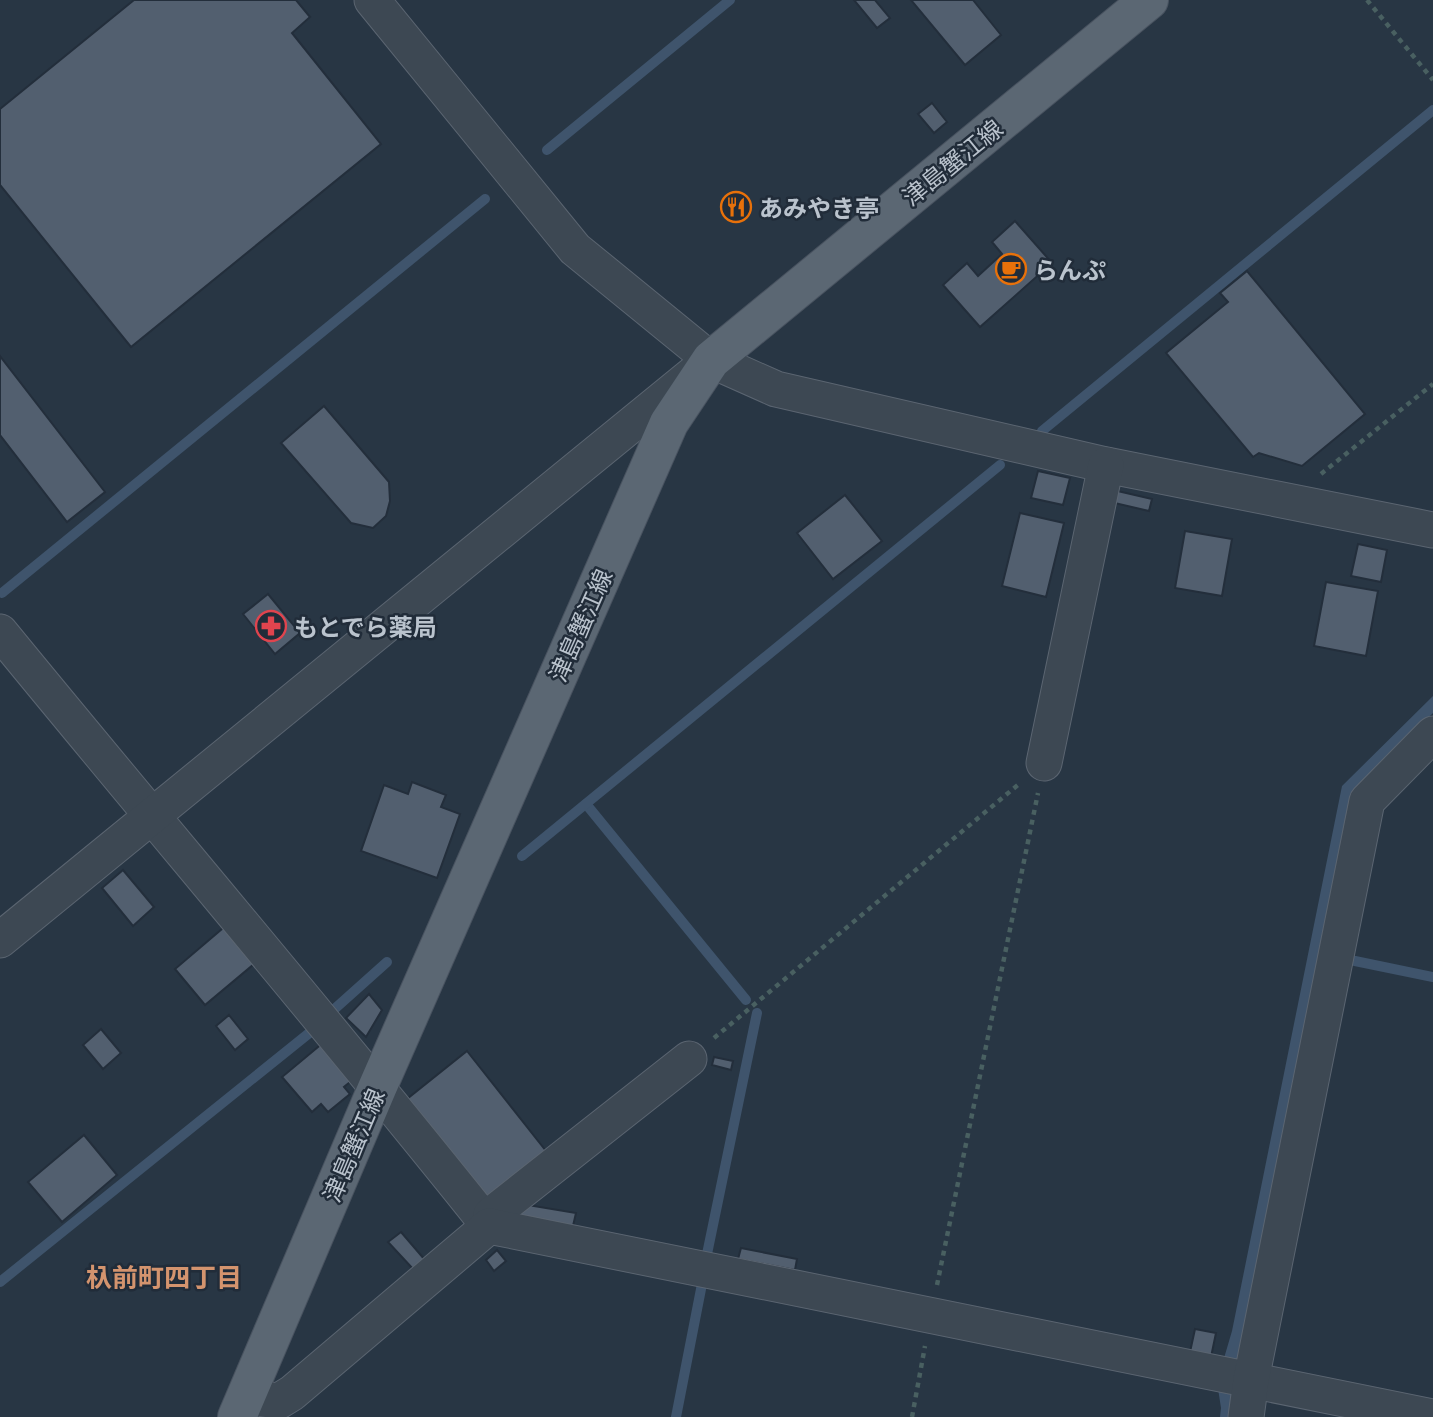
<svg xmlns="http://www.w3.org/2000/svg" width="1433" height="1417" font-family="'Noto Sans','Noto Sans JP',sans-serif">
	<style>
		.water { fill: #3f546c }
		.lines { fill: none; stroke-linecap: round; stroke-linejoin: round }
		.stream { stroke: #3f546c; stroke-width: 10 }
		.building { fill: #525f6f; stroke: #232e3b; stroke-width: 2 }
		.minor-casing { stroke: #5b6571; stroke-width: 37 }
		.major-casing { stroke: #495360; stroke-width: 40 }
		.path { stroke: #496061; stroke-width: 4.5; stroke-dasharray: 5 5; stroke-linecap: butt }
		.minor { stroke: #3d4853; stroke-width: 35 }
		.major { stroke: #5b6773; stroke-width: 38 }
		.labels { text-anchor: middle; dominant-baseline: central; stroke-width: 5; stroke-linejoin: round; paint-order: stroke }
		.street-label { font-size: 24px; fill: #bac3cd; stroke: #212c39 }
		.poi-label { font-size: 24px; font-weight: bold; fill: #bac3cd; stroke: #212c39; text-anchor: start }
		.neighbourhood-label { font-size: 26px; font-weight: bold; fill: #d4946e; stroke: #212c39 }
	</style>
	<rect width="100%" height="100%" fill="#283644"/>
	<path class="water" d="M1433,696V713L1351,793L1238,1365L1232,1417H1220L1221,1408L1217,1382L1232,1331L1342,786Z"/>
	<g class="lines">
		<g class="stream">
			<path d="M547,150L730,0"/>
			<path d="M1042,431L1433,110"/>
			<path d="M2,593L485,199"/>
			<path d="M586,804L746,1000"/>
			<path d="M522,856L1000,465"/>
			<path d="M1355,961L1433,977"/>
			<path d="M330,1013L387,962"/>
			<path d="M707,1254L757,1013"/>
			<path d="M0,1282L318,1026"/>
			<path d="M676,1417L702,1284"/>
		</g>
	</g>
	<g class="building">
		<path d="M134,0H296L310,17L292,33L381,144L131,347L0,185V109Z"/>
		<path d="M854,0H875L890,18L877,28Z"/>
		<path d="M911,0H973L1001,35L965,65Z"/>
		<path d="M932,103L947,122L934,133L918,114Z"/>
		<path d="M1015,221L1052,263L980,327L943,285L967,263L978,276L1002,254L992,242Z"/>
		<path d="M1247,271L1365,414L1302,466L1259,453L1253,457L1166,353L1228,302L1220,293Z"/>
		<path d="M0,356L105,492L67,522L0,435Z"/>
		<path d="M324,406L389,482L390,501L386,516L373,528L351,523L281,443Z"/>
		<path d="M1038,471L1070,478L1063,505L1031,498Z"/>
		<path d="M1109,489L1152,499L1149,511L1106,501Z"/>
		<path d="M845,495L882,541L833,579L797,533Z"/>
		<path d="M1020,513L1064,523L1046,597L1002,586Z"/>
		<path d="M1185,531L1232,539L1222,596L1175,588Z"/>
		<path d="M1358,544L1387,550L1381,582L1351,576Z"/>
		<path d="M1326,582L1378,591L1366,656L1314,646Z"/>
		<path d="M268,594L300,633L275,654L243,614Z"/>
		<path d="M412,782L446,795L441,807L460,814L437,878L361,851L384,785L408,794Z"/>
		<path d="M123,870L154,907L133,926L102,888Z"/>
		<path d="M229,923L260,959L205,1005L175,969Z"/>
		<path d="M369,994L382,1010L366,1037L346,1018Z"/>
		<path d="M229,1015L248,1039L235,1050L216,1026Z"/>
		<path d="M101,1029L121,1053L103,1069L83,1045Z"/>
		<path d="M324,1042L355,1078L344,1087L350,1094L328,1112L321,1104L312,1112L282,1077Z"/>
		<path d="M467,1051L546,1151L486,1199L407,1099Z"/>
		<path d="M714,1057L733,1061L731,1070L712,1065Z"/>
		<path d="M84,1135L117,1175L62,1222L28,1182Z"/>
		<path d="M522,1204L576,1213L573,1226L519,1217Z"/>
		<path d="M401,1232L425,1260L414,1270L388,1242Z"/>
		<path d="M741,1248L797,1259L795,1270L738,1259Z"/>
		<path d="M497,1250L506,1261L494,1271L486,1260Z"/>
		<path d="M1195,1329L1216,1333L1211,1357L1190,1352Z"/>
	</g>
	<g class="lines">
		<g class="minor-casing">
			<g id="minor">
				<path d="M372,0L575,249L711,360L776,389L1106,465L1433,530"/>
				<path d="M0,632C162,830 329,1025 489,1226"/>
				<path d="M1044,763L1106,465"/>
				<path d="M0,940L697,371"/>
				<path d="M489,1226L491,1215L689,1059"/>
				<path d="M246,1397L279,1401L292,1393L489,1226L1433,1417"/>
				<path d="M1246,1417L1251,1380L1367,801L1433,734"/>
			</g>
		</g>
		<g class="major-casing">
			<path id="major" d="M237,1417L378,1086L669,423L711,360L1149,0"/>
		</g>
		<g class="path">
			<path d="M1367,0L1433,80"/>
			<path d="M1321,474L1433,384"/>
			<path d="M714,1038L1019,784"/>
			<path d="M937,1285L1038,793"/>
			<path d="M912,1417L925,1346"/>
		</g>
		<use href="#minor" class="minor"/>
		<use href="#major" class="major"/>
	</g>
	<defs>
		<g id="restaurant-ring" transform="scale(1.575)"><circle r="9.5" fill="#212c39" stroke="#e8710a" stroke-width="1.5"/><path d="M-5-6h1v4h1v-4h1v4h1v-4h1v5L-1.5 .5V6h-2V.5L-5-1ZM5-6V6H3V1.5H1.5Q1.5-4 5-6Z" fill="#e8710a"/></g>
		<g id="cafe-ring" transform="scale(1.575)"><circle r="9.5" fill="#212c39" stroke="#e8710a" stroke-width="1.5"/><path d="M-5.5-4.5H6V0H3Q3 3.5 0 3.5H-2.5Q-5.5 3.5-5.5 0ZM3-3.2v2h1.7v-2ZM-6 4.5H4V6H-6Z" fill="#e8710a"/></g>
		<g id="pharmacy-ring" transform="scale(1.575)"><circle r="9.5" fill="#212c39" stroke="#e0444e" stroke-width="1.5"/><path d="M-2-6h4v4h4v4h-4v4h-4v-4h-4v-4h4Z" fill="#e0444e"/></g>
	</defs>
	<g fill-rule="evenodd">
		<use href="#restaurant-ring" x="736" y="207"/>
		<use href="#cafe-ring" x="1011" y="269"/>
		<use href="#pharmacy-ring" x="271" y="626"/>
	</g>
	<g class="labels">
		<g class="street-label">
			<text transform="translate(952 162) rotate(-39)">津島蟹江線</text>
			<text transform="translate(580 625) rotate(-66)">津島蟹江線</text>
			<text transform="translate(353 1145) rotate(-67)">津島蟹江線</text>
		</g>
		<g class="poi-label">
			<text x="759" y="207">あみやき亭</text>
			<text x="1034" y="269">らんぷ</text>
			<text x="294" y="626">もとでら薬局</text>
		</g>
		<g class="neighbourhood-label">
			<text x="164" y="1277">杁前町四丁目</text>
		</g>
	</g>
</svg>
